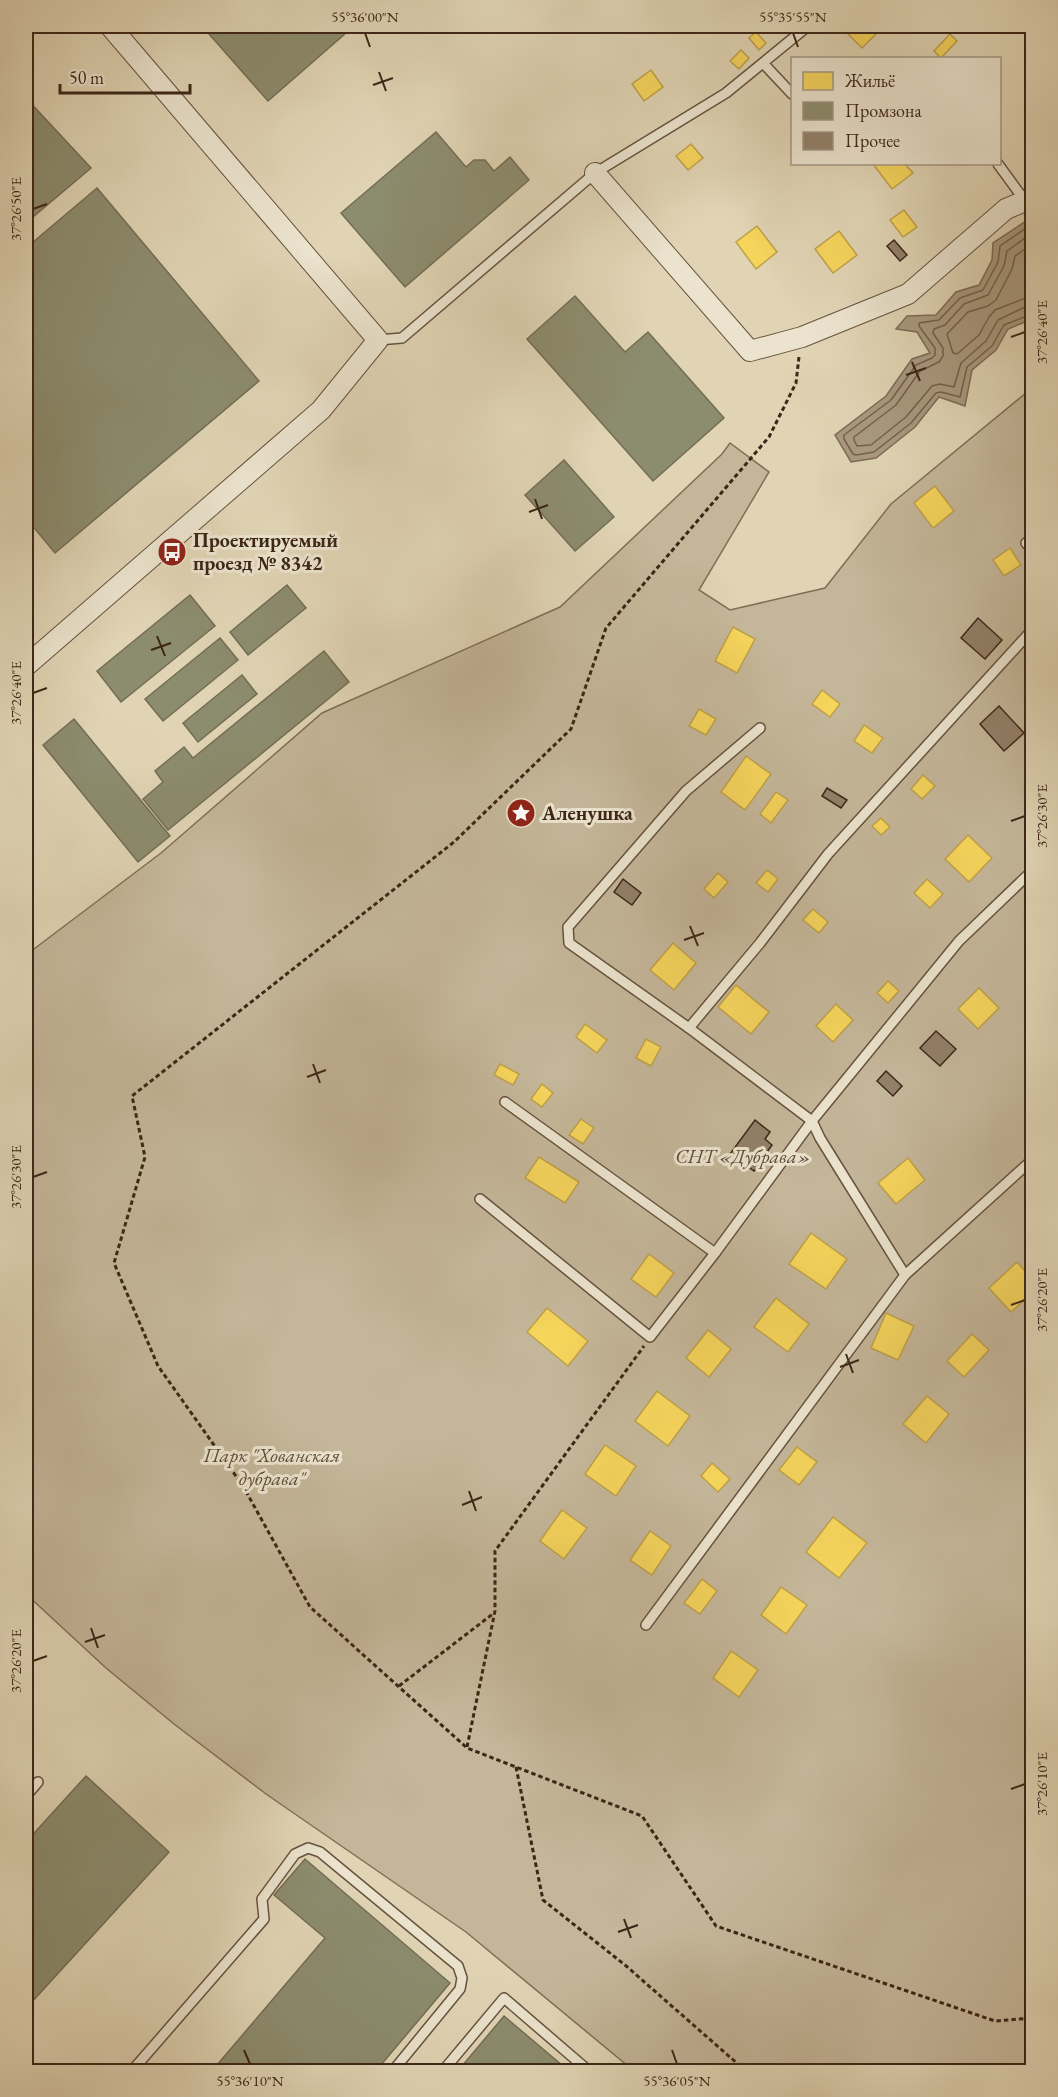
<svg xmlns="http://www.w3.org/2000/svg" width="1058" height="2097" font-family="'EB Garamond',serif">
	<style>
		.green { fill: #c4b699; stroke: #806e58; stroke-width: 1.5 }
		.water { fill: #a9997f; stroke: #7e6b56; stroke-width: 1.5 }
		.homes { fill: #f6d55c; stroke: #bea048; stroke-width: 1.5 }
		.industry { fill: #8c8c6e; stroke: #746d54; stroke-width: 1.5 }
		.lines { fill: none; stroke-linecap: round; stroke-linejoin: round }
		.shore { stroke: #73604c; stroke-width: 1.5 }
		.building { fill: #928069; stroke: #3d2618; stroke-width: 1.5 }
		.service-casing { stroke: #66523f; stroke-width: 12 }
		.minor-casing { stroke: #66523f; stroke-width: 22 }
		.path { stroke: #3d2618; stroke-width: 3; stroke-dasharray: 4.5 3; stroke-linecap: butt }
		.service { stroke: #ebe3ce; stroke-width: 9 }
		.minor { stroke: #ebe3ce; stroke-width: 20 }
		.ticks { fill: none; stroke: #3d2618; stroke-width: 2 }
		.labels { text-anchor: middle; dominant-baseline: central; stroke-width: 6; stroke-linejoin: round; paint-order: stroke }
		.poi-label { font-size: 20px; font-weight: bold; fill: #3d2618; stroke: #ebe3ce; text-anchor: start }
		.park-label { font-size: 20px; font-style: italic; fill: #5f4a38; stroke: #ebe3ce }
		.neatline { fill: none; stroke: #3d2618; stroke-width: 2 }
		.ticks-label { font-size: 15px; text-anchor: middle; fill: #3d2618 }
	</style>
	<rect width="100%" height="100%" fill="#e0d4b4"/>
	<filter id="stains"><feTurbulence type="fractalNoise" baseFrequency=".00333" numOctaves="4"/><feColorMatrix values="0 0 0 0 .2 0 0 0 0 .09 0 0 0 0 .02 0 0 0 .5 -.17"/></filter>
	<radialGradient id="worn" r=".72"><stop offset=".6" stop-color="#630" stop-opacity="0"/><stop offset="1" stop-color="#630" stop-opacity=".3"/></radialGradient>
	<path class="green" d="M1032,388V2071H634L466,1932L266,1794L174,1724L106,1668L26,1594V955L161,853L322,713L560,607L722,454L730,443L769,472L699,590L730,610L825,588L891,504Z"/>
	<path class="water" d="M1032,217V319L1008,329L996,350L972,370L965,406L939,397L915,427L876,458L851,462L835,435L886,396L912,359L930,353L917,332L896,329L907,316L936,315L956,292L979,285L992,260L993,243Z"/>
	<g class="homes">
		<path d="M840,26H874L879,31L862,48Z"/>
		<path d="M756,32L766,43L759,50L749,38Z"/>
		<path d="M950,34L957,41L941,58L934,51Z"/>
		<path d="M741,50L749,58L739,69L730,61Z"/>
		<path d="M651,70L663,87L644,101L632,84Z"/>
		<path d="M691,144L703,158L688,170L676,156Z"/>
		<path d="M873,164H905L913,173L892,189Z"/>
		<path d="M904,210L917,227L903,237L890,220Z"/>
		<path d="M757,226L777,252L756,269L736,242Z"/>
		<path d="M839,231L857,255L833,273L815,249Z"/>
		<path d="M935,486L954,511L933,528L914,503Z"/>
		<path d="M1010,548L1021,565L1004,576L993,560Z"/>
		<path d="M733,627L755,639L737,673L715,661Z"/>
		<path d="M822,690L840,704L830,717L812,704Z"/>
		<path d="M699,709L716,719L706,735L689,726Z"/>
		<path d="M864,725L883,738L872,753L854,741Z"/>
		<path d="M746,756L771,774L745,810L721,792Z"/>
		<path d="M923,775L935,786L922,799L911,789Z"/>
		<path d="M776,792L788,800L771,823L760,814Z"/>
		<path d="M881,818L890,827L881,835L872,826Z"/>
		<path d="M968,835L992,858L969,882L945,859Z"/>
		<path d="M767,870L778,879L768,892L756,883Z"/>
		<path d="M718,873L728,882L714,898L704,889Z"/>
		<path d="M927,879L943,894L930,908L914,893Z"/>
		<path d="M1032,907V924L1024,915Z"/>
		<path d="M813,909L828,922L819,933L803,920Z"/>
		<path d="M673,943L696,963L674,990L650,970Z"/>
		<path d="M888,981L899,991L888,1003L877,993Z"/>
		<path d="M736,985L769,1012L751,1034L718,1007Z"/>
		<path d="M979,988L999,1008L978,1029L958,1009Z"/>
		<path d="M836,1004L853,1020L833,1042L816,1026Z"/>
		<path d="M585,1024L607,1040L597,1053L576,1037Z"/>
		<path d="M646,1039L661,1047L651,1066L636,1058Z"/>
		<path d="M500,1064L519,1074L513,1085L494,1075Z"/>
		<path d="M542,1084L553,1093L542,1107L531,1099Z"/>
		<path d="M581,1119L594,1128L583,1144L569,1135Z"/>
		<path d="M539,1157L579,1182L565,1203L525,1178Z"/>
		<path d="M908,1158L925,1180L896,1204L878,1183Z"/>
		<path d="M811,1233L847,1259L826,1289L789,1264Z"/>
		<path d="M649,1254L674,1273L656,1297L631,1279Z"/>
		<path d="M1017,1262L1032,1279V1293L1011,1312L989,1288Z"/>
		<path d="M776,1298L809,1324L788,1352L754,1327Z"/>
		<path d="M547,1308L588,1341L568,1366L527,1332Z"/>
		<path d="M886,1313L914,1326L898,1360L871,1348Z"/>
		<path d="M708,1330L731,1349L709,1377L686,1358Z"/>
		<path d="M972,1334L989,1350L964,1377L947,1361Z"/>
		<path d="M657,1391L690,1416L668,1446L635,1421Z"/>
		<path d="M927,1396L949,1414L926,1443L903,1424Z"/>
		<path d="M605,1445L636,1466L616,1496L585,1474Z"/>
		<path d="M797,1447L817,1462L799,1485L779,1470Z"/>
		<path d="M712,1463L730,1479L718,1492L701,1476Z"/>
		<path d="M562,1510L587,1528L564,1559L540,1541Z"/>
		<path d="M833,1517L867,1543L839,1578L806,1552Z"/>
		<path d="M650,1531L671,1546L652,1575L630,1560Z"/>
		<path d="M702,1579L717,1591L700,1614L684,1603Z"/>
		<path d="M781,1587L807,1605L786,1634L761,1615Z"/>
		<path d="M731,1651L758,1670L739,1697L713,1678Z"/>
	</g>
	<g class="industry">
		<path d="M202,26H354L268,101Z"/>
		<path d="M26,98L91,168L26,223Z"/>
		<path d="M436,132L466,167L474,160H485L494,171L510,157L529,180L405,287L341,213Z"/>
		<path d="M97,188L259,381L55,553L26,518V248Z"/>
		<path d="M575,296L625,352L648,332L724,418L653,481L527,339Z"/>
		<path d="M564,460L614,517L575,551L525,495Z"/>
		<path d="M287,585L306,608L248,655L230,632Z"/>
		<path d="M190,595L215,626L121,702L97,671Z"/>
		<path d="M220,638L238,660L163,721L145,699Z"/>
		<path d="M324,651L349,682L168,830L143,799L163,782L155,771L184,747L193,758Z"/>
		<path d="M242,675L257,694L198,742L183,723Z"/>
		<path d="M74,719L170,836L138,862L43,745Z"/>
		<path d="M86,1776L169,1852L31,2003L26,1998V1842Z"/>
		<path d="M305,1859L450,1983L375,2072H211L325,1938L274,1895Z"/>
		<path d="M504,2016L570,2072H457Z"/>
	</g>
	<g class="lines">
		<g class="shore">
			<path d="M1032,224L1000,246L998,262L983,290L960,298L939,320L919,323V326L935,348V355L932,358L916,365L891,400L844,435V439L853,454L856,455L874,452L911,423L936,393L941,392L960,397L967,367L992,346L1004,325L1032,314"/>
			<path d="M1032,233L1007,251L1004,266L988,295L964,304L945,325L934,329L933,333L943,348V356L939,362L920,371L896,405L854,437V440L857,446L871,445L906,417L932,386L940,384L954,387L961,363L986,341L998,320L1025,307L1032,306"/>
			<path d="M1032,244L1015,256L1012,269L996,300L988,306L968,312L947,334L953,353L957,354L979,335L989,317L995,310L1023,299L1032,297"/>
		</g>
	</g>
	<g class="building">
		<path d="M894,240L907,255L900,261L887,246Z"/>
		<path d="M978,618L1002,640L985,659L961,638Z"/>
		<path d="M999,706L1024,733L1004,751L980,724Z"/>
		<path d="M827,788L847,800L841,808L822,796Z"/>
		<path d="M623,879L641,893L632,905L614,892Z"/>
		<path d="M936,1031L956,1049L940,1066L920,1048Z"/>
		<path d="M886,1071L902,1086L893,1096L877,1081Z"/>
		<path d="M755,1120L770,1132L765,1139L772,1145L767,1152L771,1156L765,1165L761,1163L754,1171L730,1154Z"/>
	</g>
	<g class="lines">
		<g class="service-casing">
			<g id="service">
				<path d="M764,64L792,94"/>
				<path d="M998,164L1025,201"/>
				<path d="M378,340L402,338L595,173L726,93L808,26"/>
				<path d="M1026,543L1032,549"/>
				<path d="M689,1028L760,943L828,854L1032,630"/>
				<path d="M505,1102L715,1253"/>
				<path d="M480,1199L650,1337L715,1253L812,1121L959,941L1032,871"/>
				<path d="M905,1275L1032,1160"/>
				<path d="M646,1625L905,1275L820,1138L812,1121L689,1028L569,943L568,927L686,791L760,728"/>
				<path d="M26,1796L38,1782"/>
				<path d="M131,2072L264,1919L262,1899L295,1854L308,1848L320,1852L458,1966L462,1978L460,1989L392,2072"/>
				<path d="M442,2072L504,1998L590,2072"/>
			</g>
		</g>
		<g class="minor-casing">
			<g id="minor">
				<path d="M595,173L750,351L802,337L908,294L1006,209L1025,201L1032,202"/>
				<path d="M26,666L321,410L378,340L110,26"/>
			</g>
		</g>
		<g class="path">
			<path d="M799,357L796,383L769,437L606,628L571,729L454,842L132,1096L145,1157L114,1263L158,1366L243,1486L310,1607L467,1748L642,1816L716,1926L995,2021L1032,2018"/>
			<path d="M399,1686L494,1613"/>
			<path d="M467,1747L495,1611V1551L644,1346"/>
			<path d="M516,1767L543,1900L625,1965L747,2072"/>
		</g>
		<use href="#service" class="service"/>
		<use href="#minor" class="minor"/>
	</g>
	<path class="ticks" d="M365,33L370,47M793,33L798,47M379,72L386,91M373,85L393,78M33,209L47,204M1011,337L1025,332M912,362L920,381M906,375L926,368M535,499L542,519M529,512L548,505M157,636L165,656M151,650L171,643M33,693L47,688M1011,821L1025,816M690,926L698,946M684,940L704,933M313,1064L320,1083M307,1077L326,1070M33,1177L47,1172M1011,1305L1025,1300M846,1354L853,1373M840,1367L859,1360M469,1491L476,1511M462,1505L482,1497M91,1628L98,1648M85,1642L105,1635M33,1661L47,1656M1011,1789L1025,1784M624,1919L631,1938M618,1932L638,1925M244,2050L250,2064M672,2050L677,2064"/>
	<defs>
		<g id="bus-disc" transform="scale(1.5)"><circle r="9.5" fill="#8f2418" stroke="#ebe3ce"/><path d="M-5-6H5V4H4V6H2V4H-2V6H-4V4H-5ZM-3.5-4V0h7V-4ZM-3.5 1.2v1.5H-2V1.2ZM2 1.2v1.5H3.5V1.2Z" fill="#fff"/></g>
		<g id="sight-disc" transform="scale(1.5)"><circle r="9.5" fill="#8f2418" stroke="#ebe3ce"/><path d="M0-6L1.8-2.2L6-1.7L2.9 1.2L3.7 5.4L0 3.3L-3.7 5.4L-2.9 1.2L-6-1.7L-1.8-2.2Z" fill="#fff"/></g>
	</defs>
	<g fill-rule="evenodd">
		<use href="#bus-disc" x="172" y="552"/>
		<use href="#sight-disc" x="521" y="813"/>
	</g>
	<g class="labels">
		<g class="poi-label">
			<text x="193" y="540">Проектируемый<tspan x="193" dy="23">проезд № 8342</tspan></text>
			<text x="542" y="813">Аленушка</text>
		</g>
		<g class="park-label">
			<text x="743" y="1156">СНТ «Дубрава»</text>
			<text x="272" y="1455">Парк "Хованская<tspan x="272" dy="23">дубрава"</tspan></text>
		</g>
	</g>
	<rect width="1058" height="2097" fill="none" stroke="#e0d4b4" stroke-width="66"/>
	<rect x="791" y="57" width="210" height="108" fill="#ebe3ce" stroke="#a59785" stroke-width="1.5"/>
	<rect x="803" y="72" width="30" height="18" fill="#f6d55c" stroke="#a59785" stroke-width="1.5"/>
	<text x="845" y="87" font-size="18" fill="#3d2618">Жильё</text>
	<rect x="803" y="102" width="30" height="18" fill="#8c8c6e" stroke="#a59785" stroke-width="1.5"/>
	<text x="845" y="117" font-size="18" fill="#3d2618">Промзона</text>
	<rect x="803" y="132" width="30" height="18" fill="#928069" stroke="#a59785" stroke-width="1.5"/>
	<text x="845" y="147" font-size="18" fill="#3d2618">Прочее</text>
	<path d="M60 84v9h130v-9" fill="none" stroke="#3d2618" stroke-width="3"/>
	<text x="69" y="84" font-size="18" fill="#3d2618" stroke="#ebe3ce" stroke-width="4.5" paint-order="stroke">50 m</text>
	<rect x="33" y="33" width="992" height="2031" class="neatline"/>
	<g class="ticks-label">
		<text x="365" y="22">55°36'00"N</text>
		<text x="793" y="22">55°35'55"N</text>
		<text transform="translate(16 209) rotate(-90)" y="5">37°26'50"E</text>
		<text transform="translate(1042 332) rotate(-90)" y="5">37°26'40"E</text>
		<text transform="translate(16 693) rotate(-90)" y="5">37°26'40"E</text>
		<text transform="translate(1042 816) rotate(-90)" y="5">37°26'30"E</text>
		<text transform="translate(16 1177) rotate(-90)" y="5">37°26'30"E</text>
		<text transform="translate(1042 1300) rotate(-90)" y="5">37°26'20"E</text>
		<text transform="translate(16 1661) rotate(-90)" y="5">37°26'20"E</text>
		<text transform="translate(1042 1784) rotate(-90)" y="5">37°26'10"E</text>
		<text x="250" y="2086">55°36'10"N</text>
		<text x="677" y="2086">55°36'05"N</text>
	</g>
	<rect width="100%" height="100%" filter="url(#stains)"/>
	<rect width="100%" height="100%" fill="url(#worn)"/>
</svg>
